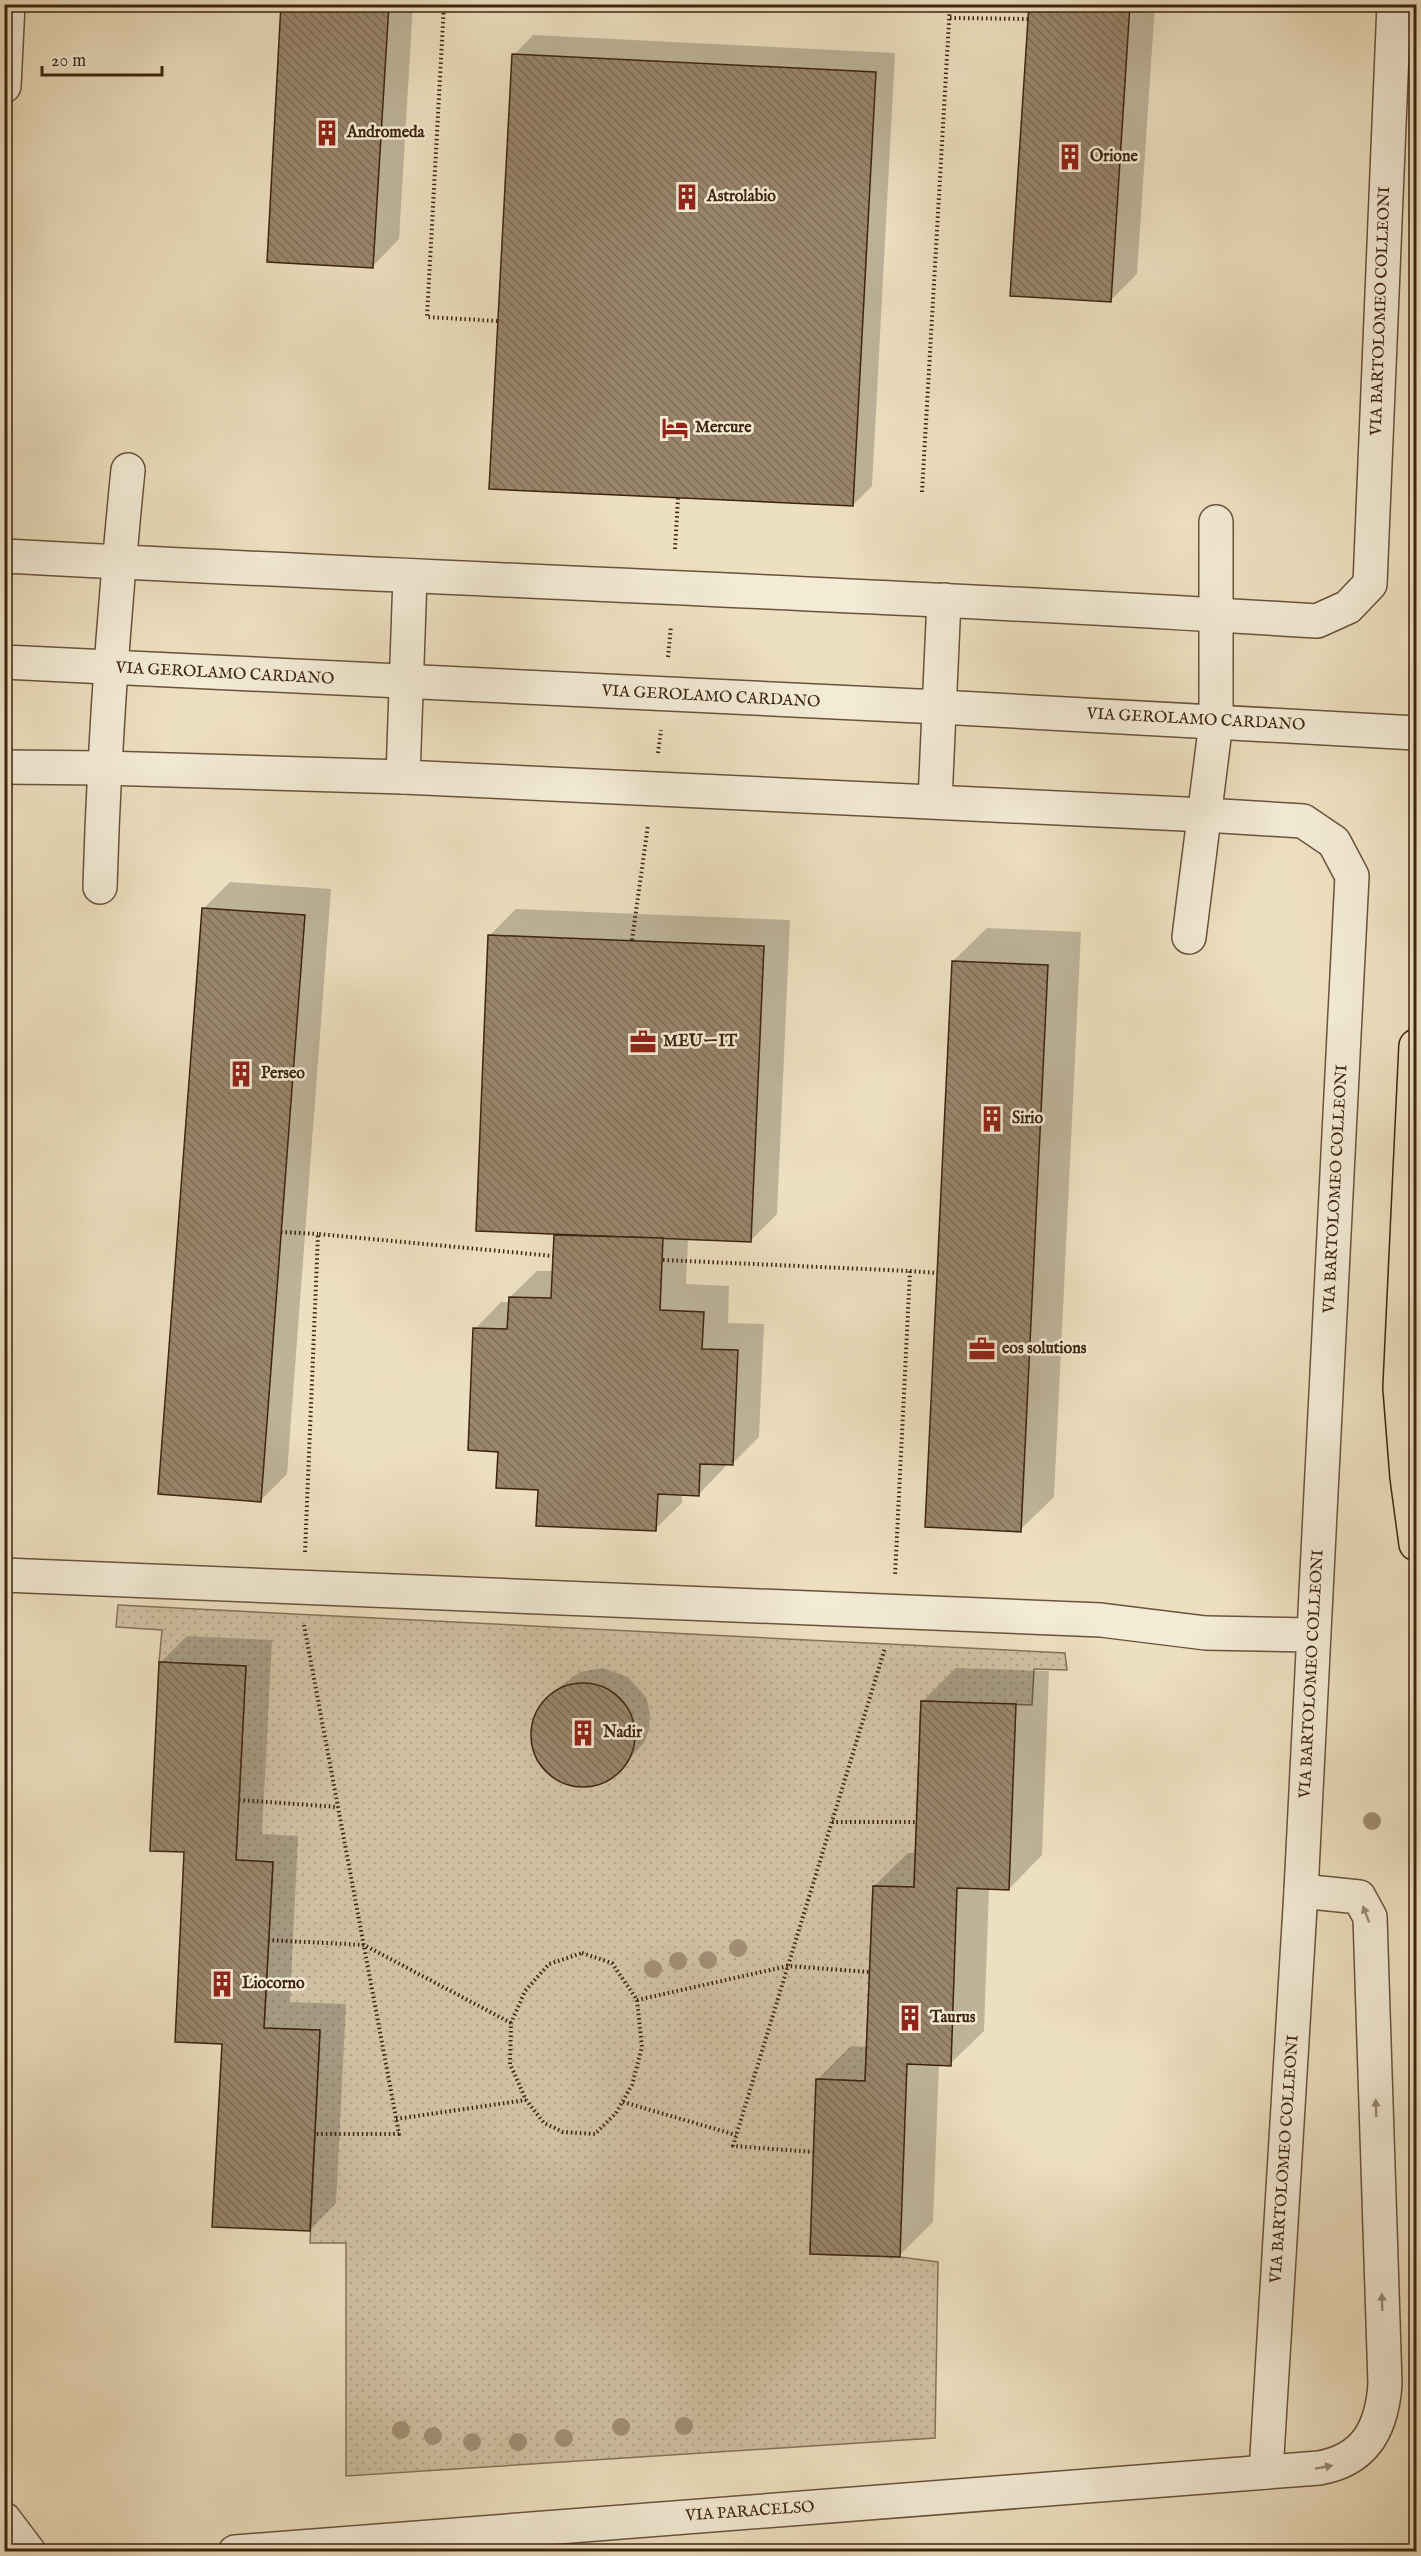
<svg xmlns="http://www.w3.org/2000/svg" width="1421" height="2556" font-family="'IM FELL English','Noto Serif JP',serif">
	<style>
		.park { fill: url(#park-dots); stroke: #877259; stroke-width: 1.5 }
		.shadow { fill: #0003 }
		.building { fill: url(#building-back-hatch); stroke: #3f2410; stroke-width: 1.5 }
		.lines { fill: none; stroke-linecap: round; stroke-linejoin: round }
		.minor-casing { stroke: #6a533c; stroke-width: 36 }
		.major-casing { stroke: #3f2410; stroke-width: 36 }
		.path { stroke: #3f2410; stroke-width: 4; stroke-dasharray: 1.5 3; stroke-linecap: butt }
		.minor { stroke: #f3ebd6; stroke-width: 33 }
		.major { stroke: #ede0c0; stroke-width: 33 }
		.tree { fill: #a18e73 }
		.oneway { fill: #998873 }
		.labels { text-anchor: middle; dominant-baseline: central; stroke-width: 5; stroke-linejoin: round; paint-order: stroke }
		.poi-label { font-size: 16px; font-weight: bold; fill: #3f2410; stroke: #f3ebd6; text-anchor: start }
		.street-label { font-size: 16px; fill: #3f2410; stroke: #f3ebd6 }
	</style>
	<defs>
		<pattern id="park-dots" width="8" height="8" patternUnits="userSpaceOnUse" patternTransform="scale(1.5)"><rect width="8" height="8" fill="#cfc0a2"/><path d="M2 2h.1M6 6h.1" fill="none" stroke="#b3a58a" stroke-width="1.8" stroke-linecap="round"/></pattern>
		<pattern id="building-back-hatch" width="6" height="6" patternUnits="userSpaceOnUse" patternTransform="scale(1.5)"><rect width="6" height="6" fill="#99866c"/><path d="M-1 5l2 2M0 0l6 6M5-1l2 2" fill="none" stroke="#7e6d57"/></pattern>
	</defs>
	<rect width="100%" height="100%" fill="#ede0c0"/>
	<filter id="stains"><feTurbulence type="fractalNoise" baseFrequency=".00333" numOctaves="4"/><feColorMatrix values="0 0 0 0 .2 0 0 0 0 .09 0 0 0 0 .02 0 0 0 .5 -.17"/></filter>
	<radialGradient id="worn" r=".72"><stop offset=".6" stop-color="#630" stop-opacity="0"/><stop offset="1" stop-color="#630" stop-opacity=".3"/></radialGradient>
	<path class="park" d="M118,1605L1065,1653L1067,1670L1034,1669L1032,1705L921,1701L914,1887L873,1886L865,2081L816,2079L810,2254L900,2257L938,2262L935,2438L346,2476V2243H310L320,2031L264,2028L273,1862L236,1860L246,1666L159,1662L162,1630L116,1627Z"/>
	<g class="shadow">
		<path d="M283,4H413L399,239L373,266Z"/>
		<path d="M1031,4H1155L1137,274L1111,300Z"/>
		<path d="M533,35L895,53L872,486L853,505L514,55Z"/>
		<path d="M230,882L331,889L287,1474L261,1500L203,909Z"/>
		<path d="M516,909L790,920L777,1214L750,1241L688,1238L686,1284L729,1286L728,1323L764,1324L759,1437L733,1463H725V1467L699,1494L682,1493V1503L655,1529L539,1488L500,1451L475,1329L501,1302H510V1297L537,1271H554L556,1233L490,935Z"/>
		<path d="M987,928L1081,932L1054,1497L1020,1530L953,961Z"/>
		<path d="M187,1636L272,1640L262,1834L298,1836L290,2002L346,2004L336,2203L310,2230L223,2042L186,1851L161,1662Z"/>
		<path d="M603,1668L628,1677L646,1697L650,1713L649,1730L644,1743L616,1774L602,1783L580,1787L561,1782L548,1773L537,1759L532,1738L534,1720L543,1703L558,1688L580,1672Z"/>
		<path d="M956,1668L1049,1671L1042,1855L1009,1889L989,1888L984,2031L950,2064H939L933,2222L899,2256L818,2079L851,2046L868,2047L874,1886L908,1853H917L923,1701Z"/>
	</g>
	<g class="building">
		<path d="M281,4H389L373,268L267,262Z"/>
		<path d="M1029,4H1130L1111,302L1010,296Z"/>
		<path d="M512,54L876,72L853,506L489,489Z"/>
		<path d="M202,908L305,915L261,1502L158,1494Z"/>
		<path d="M488,935L764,946L751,1242L476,1231Z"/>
		<path d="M952,961L1048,965L1021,1532L925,1527Z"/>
		<path d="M554,1235L663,1238L660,1310L704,1312L702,1349L738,1350L733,1465L700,1464L699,1496L658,1494L656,1531L536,1526L538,1490L496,1488L498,1452L468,1450L473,1328L507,1329L509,1297L551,1298Z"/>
		<path d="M159,1662L246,1666L236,1860L273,1862L264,2028L320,2030L310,2231L212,2227L222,2044L175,2042L184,1852L150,1851Z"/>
		<circle cx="583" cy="1735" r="52"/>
		<path d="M921,1701L1016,1704L1009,1890L957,1888L951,2066L907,2064L900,2257L810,2254L816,2079L865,2081L873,1886L914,1887Z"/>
	</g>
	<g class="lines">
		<g class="minor-casing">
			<g id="minor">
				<path d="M4,86L8,4"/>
				<path d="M4,556C442,579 880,594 1317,621L1348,607L1370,584L1394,4"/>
				<path d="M4,662L939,707L1416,733"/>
				<path d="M4,767L103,768L403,777L1205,815L1303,821L1334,842L1352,876L1301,1891L1266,2472"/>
				<path d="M403,777L410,577"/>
				<path d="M935,801L944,600"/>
				<path d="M100,887C104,748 114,609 128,470"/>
				<path d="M1189,937L1216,722V522"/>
				<path d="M4,1575L1101,1620L1206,1633L1313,1635"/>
				<path d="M4,2519L29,2552"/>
				<path d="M235,2552L1319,2468C1366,2460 1382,2428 1385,2384L1370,1917L1359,1897L1301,1891"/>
			</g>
		</g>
		<g class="major-casing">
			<path id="major" d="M1416,1046L1400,1388L1407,1477L1416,1544"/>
		</g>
		<g class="path">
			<path d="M444,4L427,317L498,321"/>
			<path d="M950,18L1028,19"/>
			<path d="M922,492L950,4"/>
			<path d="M675,549L678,498"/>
			<path d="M668,657L671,626"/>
			<path d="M658,753L661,730"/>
			<path d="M632,940L648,825"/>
			<path d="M281,1232L318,1234"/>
			<path d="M663,1260L910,1271L895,1576"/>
			<path d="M910,1271L937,1273"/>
			<path d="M305,1552L318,1234L553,1256"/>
			<path d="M304,1625L399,2134H315"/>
			<path d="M239,1800L338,1807"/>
			<path d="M832,1822H916"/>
			<path d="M268,1940L364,1945L511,2023"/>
			<path d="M582,1953L612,1963L637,2000L642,2047L632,2085L616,2113L595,2134L563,2132L544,2123L526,2100L510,2064L511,2023L525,1991L549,1964Z"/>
			<path d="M637,2000L788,1966L870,1972"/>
			<path d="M623,2102L736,2135"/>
			<path d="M396,2119L526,2100"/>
			<path d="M814,2152L733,2146L885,1648"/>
		</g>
		<use href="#minor" class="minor"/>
		<use href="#major" class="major"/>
	</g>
	<g class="tree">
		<circle cx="1372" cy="1821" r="9"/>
		<circle cx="738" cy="1948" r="9"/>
		<circle cx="708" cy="1960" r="9"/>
		<circle cx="678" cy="1961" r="9"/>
		<circle cx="653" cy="1969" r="9"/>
		<circle cx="684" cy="2426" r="9"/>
		<circle cx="621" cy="2427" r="9"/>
		<circle cx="401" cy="2430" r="9"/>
		<circle cx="433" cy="2436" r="9"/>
		<circle cx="564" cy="2438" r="9"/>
		<circle cx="472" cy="2442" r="9"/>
		<circle cx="518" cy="2442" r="9"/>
	</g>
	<defs><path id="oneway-solid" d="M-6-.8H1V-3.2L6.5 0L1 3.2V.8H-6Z" transform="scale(1.5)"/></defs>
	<g class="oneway">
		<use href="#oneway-solid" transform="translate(1366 1914) rotate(-111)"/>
		<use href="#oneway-solid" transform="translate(1376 2108) rotate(-92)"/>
		<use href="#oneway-solid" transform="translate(1382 2302) rotate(-92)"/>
		<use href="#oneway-solid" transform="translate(1324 2467) rotate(-10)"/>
	</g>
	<defs>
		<g id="building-bare" transform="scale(2.07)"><path d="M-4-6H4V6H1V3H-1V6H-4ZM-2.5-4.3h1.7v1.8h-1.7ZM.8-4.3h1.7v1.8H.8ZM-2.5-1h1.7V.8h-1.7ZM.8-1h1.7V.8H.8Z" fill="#8f2418" stroke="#f3ebd6" stroke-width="2.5" paint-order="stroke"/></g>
		<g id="hotel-bare" transform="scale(2.07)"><path d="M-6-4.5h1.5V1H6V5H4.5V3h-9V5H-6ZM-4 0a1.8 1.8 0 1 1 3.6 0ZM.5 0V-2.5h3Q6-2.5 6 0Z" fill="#8f2418" stroke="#f3ebd6" stroke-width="2.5" paint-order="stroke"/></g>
		<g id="office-bare" transform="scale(2.07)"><path d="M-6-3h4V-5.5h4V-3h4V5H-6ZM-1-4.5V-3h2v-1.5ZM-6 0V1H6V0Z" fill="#8f2418" stroke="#f3ebd6" stroke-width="2.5" paint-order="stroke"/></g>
	</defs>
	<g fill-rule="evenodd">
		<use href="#building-bare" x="327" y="133"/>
		<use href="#building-bare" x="1070" y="157"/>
		<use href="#building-bare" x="687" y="197"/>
		<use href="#hotel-bare" x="675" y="428"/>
		<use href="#office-bare" x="643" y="1042"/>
		<use href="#building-bare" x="241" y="1074"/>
		<use href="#building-bare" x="992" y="1119"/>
		<use href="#office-bare" x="982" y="1349"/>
		<use href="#building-bare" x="583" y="1733"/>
		<use href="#building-bare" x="222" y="1984"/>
		<use href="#building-bare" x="910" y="2018"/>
	</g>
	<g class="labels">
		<g class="poi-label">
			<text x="347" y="133">Andromeda</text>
			<text x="1090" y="157">Orione</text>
			<text x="707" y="197">Astrolabio</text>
			<text x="695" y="428">Mercure</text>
			<text x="663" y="1042">MEUーIT</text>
			<text x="261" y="1074">Perseo</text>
			<text x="1012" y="1119">Sirio</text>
			<text x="1002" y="1349">eos solutions</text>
			<text x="603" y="1733">Nadir</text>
			<text x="242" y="1984">Liocorno</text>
			<text x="930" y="2018">Taurus</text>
		</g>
		<g class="street-label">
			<text transform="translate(1381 311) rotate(-88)">VIA BARTOLOMEO COLLEONI</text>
			<text transform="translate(225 674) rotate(3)">VIA GEROLAMO CARDANO</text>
			<text transform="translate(711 697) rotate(3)">VIA GEROLAMO CARDANO</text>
			<text transform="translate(1196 720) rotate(3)">VIA GEROLAMO CARDANO</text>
			<text transform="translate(1336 1189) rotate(-87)">VIA BARTOLOMEO COLLEONI</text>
			<text transform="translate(1312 1674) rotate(-87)">VIA BARTOLOMEO COLLEONI</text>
			<text transform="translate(1285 2159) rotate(-86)">VIA BARTOLOMEO COLLEONI</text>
			<text transform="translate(750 2512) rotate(-4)">VIA PARACELSO</text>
		</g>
	</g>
	<rect width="1421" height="2556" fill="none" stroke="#ede0c0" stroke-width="24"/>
	<rect x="6" y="6" width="1409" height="2544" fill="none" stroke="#3f2410" stroke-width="3"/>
	<rect x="12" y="12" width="1397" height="2532" fill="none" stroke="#3f2410" stroke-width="1.5"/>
	<path d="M42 66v9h120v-9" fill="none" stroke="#3f2410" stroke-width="3"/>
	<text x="51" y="66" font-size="18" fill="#3f2410" stroke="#f3ebd6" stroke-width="4.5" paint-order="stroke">20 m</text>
	<rect width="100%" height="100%" filter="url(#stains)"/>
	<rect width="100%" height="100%" fill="url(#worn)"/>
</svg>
